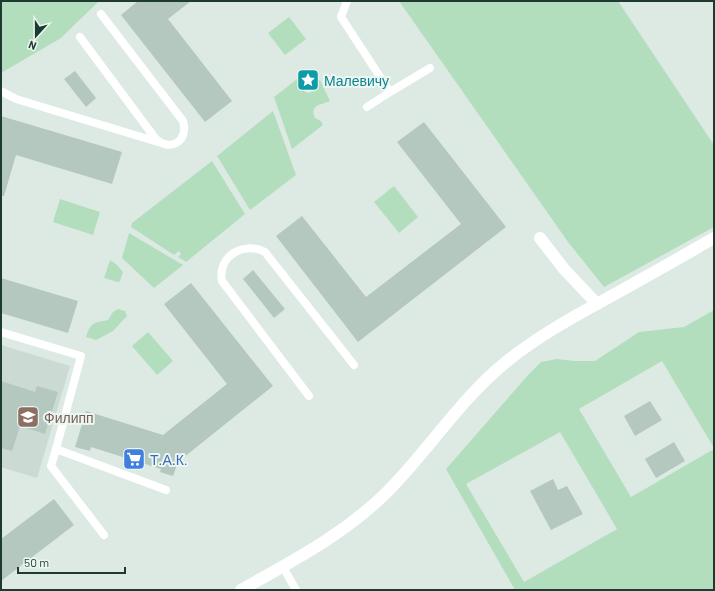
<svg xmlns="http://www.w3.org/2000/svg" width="715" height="591" font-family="Barlow,sans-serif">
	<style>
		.built { fill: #cbdad3 }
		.green { fill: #b3debd; fill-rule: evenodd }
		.building { fill: #b5c8bf }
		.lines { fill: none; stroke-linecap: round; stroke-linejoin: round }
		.service { stroke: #fff; stroke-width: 8 }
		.minor { stroke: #fff; stroke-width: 12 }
		.tertiary { stroke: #fff; stroke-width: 12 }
		.labels { text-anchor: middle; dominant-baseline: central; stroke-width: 4; stroke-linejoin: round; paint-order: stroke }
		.culture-label { font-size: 14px; fill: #0d838f; stroke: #edf7f2; text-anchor: start }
		.education-label { font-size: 14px; fill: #785e54; stroke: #edf7f2; text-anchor: start }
		.shop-label { font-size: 14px; fill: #366cbe; stroke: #edf7f2; text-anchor: start }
	</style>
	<rect width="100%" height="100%" fill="#ddeae4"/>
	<path class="built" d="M1,345L70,366L37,478L1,467Z"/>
	<g class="green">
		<path d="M1,1H99L61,38L1,73Z"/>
		<path d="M399,1H618L714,145V227L604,287L568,242Z"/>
		<path d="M289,17L306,39L285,55L268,33Z"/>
		<path d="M301,76L302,78L300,86L303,90L307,93L315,91L317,82L320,80L330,101C322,105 309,104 315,118L321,121L323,125L292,149L274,97Z"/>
		<path d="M273,111L296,175L250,210L217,156Z"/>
		<path d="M212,161L245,214L186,262L178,257L181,254L179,251L174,255L131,227L132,223Z"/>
		<path d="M394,186L418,217L399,233L374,202Z"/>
		<path d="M60,199L100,212L93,235L53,222Z"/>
		<path d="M129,233L183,265L154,288L122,258Z"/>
		<path d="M110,260L117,265L123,272L120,281L118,282L104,278Z"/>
		<path d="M118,309L125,311L127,316L113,331L96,340L86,337C91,321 94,323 108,320L113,312Z"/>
		<path d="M714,310V448L662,361L579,409L631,497L714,449V590H515L446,469L529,374L541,362L557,359L575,361H595L639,332L684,327ZM560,432L617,529L524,582L466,484Z"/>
		<path d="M148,332L173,361L157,375L132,346Z"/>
	</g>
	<g class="building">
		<path d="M138,1H191L168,19L232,101L205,122L121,15Z"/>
		<path d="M75,71L96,98L86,107L64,79Z"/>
		<path d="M1,116L122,152L112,184L16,155L4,196H1Z"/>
		<path d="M424,122L506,227L358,342L276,236L302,216L366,297L461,224L397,142Z"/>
		<path d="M253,270L285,309L274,318L243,279Z"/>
		<path d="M1,278L78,301L68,333L1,313Z"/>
		<path d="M191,283L273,386L178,462L173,476L160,472L161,469L91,447L90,451L75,447L86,411L163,435L227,384L164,304Z"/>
		<path d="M1,381L35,392L37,386L58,392L45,434L20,426L12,451L1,448Z"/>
		<path d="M650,401L662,420L635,436L624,416Z"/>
		<path d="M674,442L685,461L656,478L645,459Z"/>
		<path d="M553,479L558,490L567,486L583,514L551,530L530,491Z"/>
		<path d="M54,499L74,525L1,581V539Z"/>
	</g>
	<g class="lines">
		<g class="service">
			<path d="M347,1L341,17L390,92L430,68"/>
			<path d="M80,37L155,138C170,153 189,141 183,121L101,14"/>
			<path d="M1,91L16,99L158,142"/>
			<path d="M367,107L390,92"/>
			<path d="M1,332L81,356L56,449"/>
			<path d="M309,396L222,281C217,256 244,241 265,252L354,365"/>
			<path d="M104,535L51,466L56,449L166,490"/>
			<path d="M283,567L296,590"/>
		</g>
		<path class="minor" d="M540,238L564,269L597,304"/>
		<path class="tertiary" d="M241,590C292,561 340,537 384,495C427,453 459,400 506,362C537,337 571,318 606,299C642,279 678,259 714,238"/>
	</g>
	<defs>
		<g id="sight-square" transform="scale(1.15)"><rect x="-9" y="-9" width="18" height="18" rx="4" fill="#0f9aa8" stroke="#edf7f2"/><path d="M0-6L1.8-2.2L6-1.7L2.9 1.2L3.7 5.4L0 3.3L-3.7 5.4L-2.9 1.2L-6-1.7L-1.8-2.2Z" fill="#fff"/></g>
		<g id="school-square" transform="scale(1.15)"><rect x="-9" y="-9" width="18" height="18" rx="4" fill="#8d6e63" stroke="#edf7f2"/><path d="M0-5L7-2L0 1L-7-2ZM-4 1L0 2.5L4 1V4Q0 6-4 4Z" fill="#fff"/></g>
		<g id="supermarket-square" transform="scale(1.15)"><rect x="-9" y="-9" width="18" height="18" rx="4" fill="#3f7fe0" stroke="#edf7f2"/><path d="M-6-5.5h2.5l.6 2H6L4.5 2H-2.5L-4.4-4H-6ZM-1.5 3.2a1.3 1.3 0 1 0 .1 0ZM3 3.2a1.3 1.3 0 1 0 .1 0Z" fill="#fff"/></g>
	</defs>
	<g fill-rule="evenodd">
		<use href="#sight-square" x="308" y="80"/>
		<use href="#school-square" x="28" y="417"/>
		<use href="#supermarket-square" x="134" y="459"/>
	</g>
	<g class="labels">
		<g class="culture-label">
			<text x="324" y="80">Малевичу</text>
		</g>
		<g class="education-label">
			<text x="44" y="417">Филипп</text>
		</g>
		<g class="shop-label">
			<text x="150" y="459">Т.А.К.</text>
		</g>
	</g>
	<rect width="715" height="591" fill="none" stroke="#1d3b32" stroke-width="4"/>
	<g transform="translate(36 36) rotate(201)" stroke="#edf7f2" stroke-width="3" paint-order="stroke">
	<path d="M0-3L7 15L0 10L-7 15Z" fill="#1d3b32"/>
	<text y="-6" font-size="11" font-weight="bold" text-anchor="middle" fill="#1d3b32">N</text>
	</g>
	<path d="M18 567v6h107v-6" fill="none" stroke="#1d3b32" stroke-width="2"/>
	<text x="24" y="567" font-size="12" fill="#1d3b32" stroke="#edf7f2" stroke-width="3" paint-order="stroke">50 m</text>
</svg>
